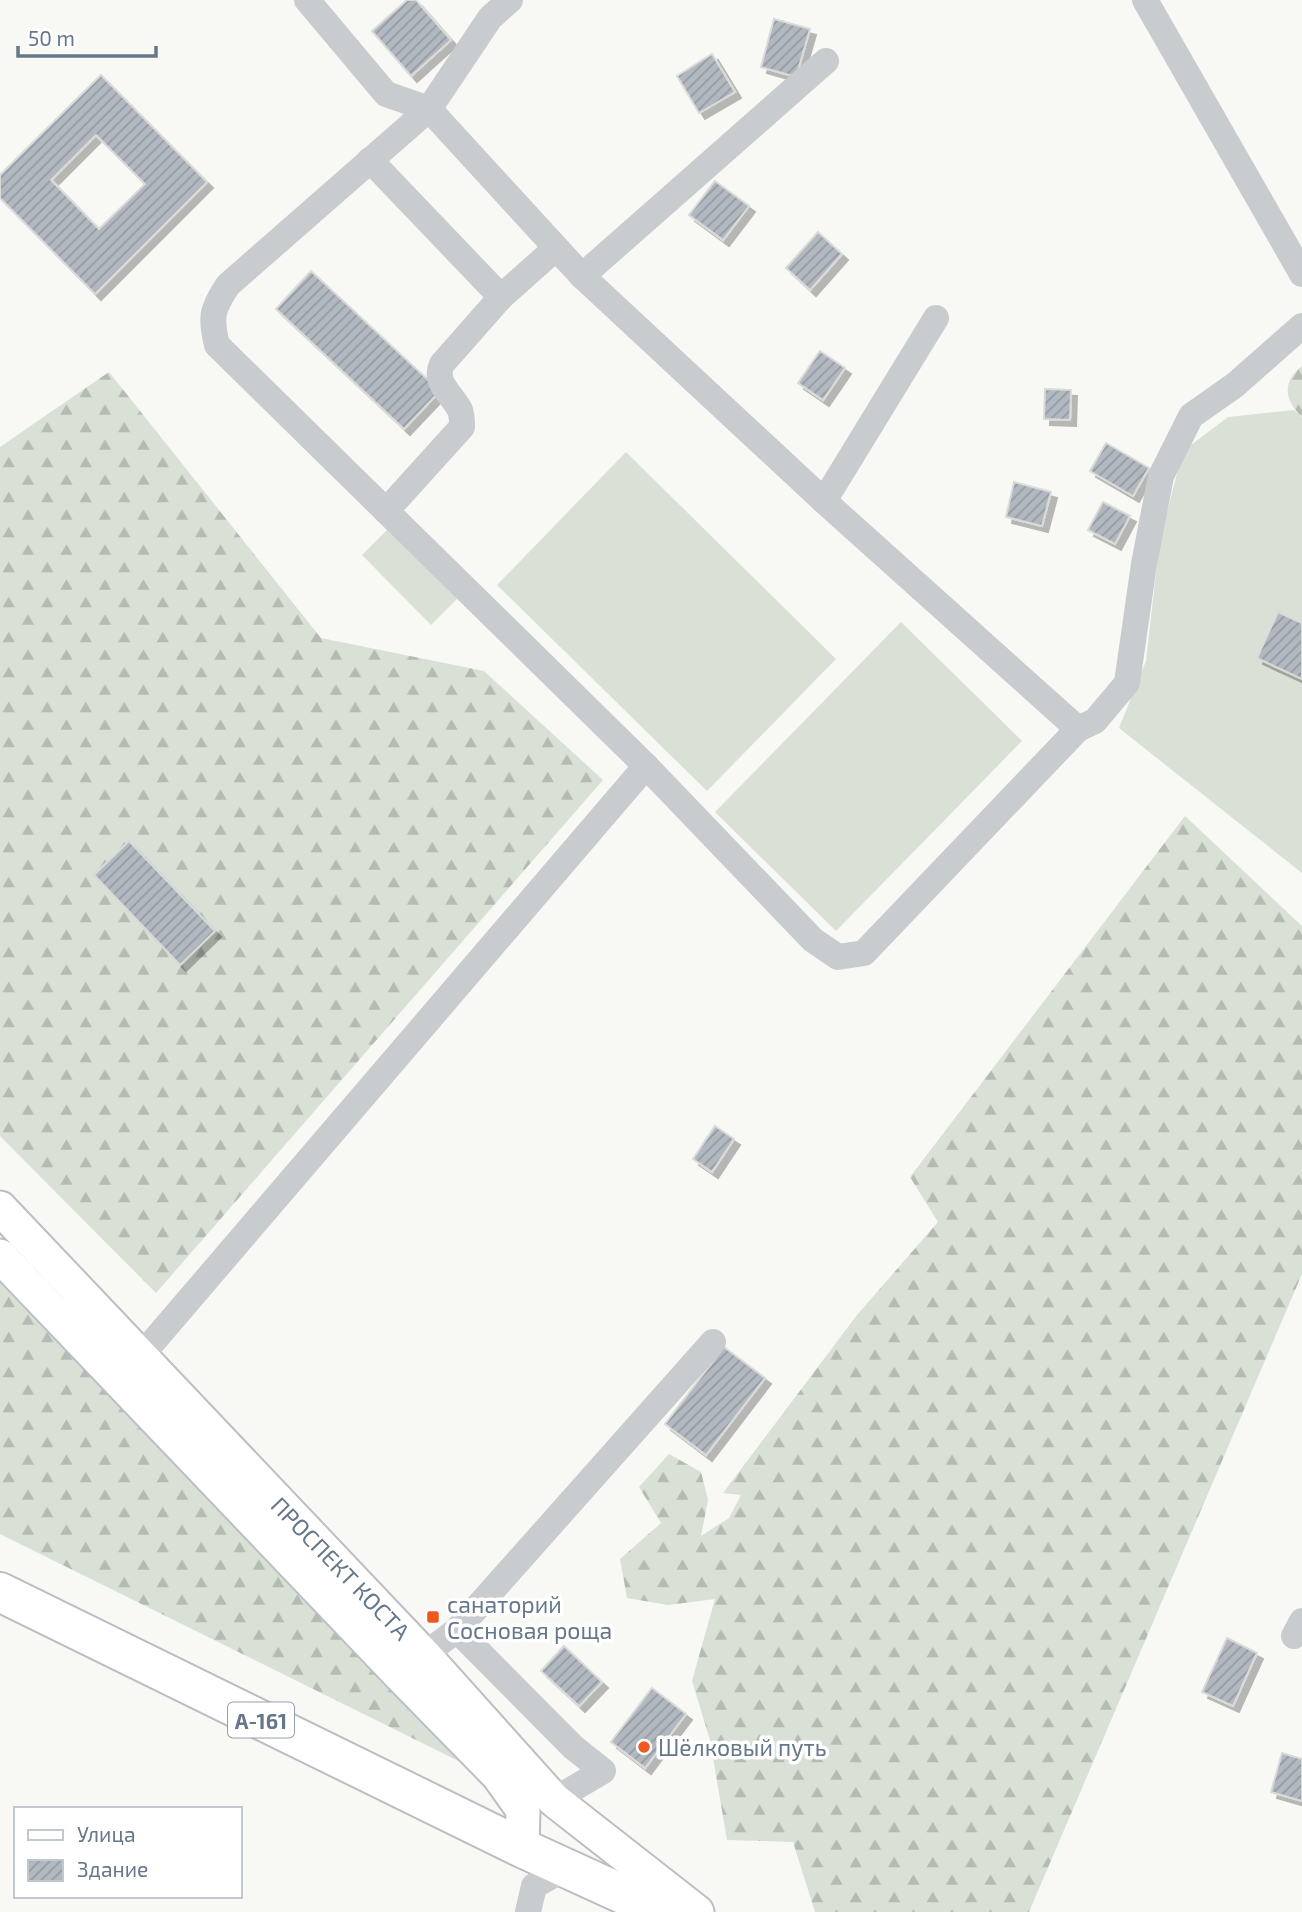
<svg xmlns="http://www.w3.org/2000/svg" width="1302" height="1912" font-family="'Exo 2',sans-serif">
	<style>
		.grass { fill: #d9e1d6 }
		.forest { fill: url(#forest-firs) }
		.building { fill: url(#building-hatch); stroke: #dadad8; stroke-width: 2; fill-rule: evenodd; filter: url(#shadow) }
		.lines { fill: none; stroke-linecap: round; stroke-linejoin: round }
		.major-casing { stroke: #bbbfc3; stroke-width: 37 }
		.highway-casing { stroke: #babec1; stroke-width: 42 }
		.minor { stroke: #c8cccf; stroke-width: 26 }
		.major { stroke: #fff; stroke-width: 33 }
		.highway { stroke: #fff; stroke-width: 38 }
		.poi-dot { fill: #f0591e; stroke: #fff; stroke-width: 2.5 }
		.labels { text-anchor: middle; dominant-baseline: central; stroke-width: 7; stroke-linejoin: round; paint-order: stroke }
		.shield { fill: #fff; stroke: #93a0ac; stroke-width: 2 }
		.shield-label { font-size: 21px; font-weight: bold; fill: #657789 }
		.street-label { font-size: 23px; fill: #657789; stroke: #fff }
		.poi-label { font-size: 23px; fill: #657789; stroke: #fff; text-anchor: start }
	</style>
	<defs>
		<pattern id="forest-firs" width="22" height="20" patternUnits="userSpaceOnUse" patternTransform="scale(1.75)"><rect width="22" height="20" fill="#d9e1d6"/><path d="M5 1l3.5 6h-7zM16 11l3.5 6h-7z" fill="#b4bbb3"/></pattern>
		<pattern id="building-hatch" width="6" height="6" patternUnits="userSpaceOnUse" patternTransform="scale(1.75)"><rect width="6" height="6" fill="#b1b8bf"/><path d="M-1 1l2-2M0 6l6-6M5 7l2-2" fill="none" stroke="#949aa1"/></pattern>
		<filter id="shadow"><feDropShadow dx="6" dy="6" stdDeviation="0" flood-color="#0004"/></filter>
	</defs>
	<rect width="100%" height="100%" fill="#f8f8f5"/>
	<g class="grass">
		<path d="M1294,410L1302,417V873L1119,728L1146,661L1160,538L1183,451L1228,417Z"/>
		<path d="M626,452L836,659L707,791L497,585Z"/>
		<path d="M392,525L461,595L431,625L362,555Z"/>
		<path d="M901,622L1022,741L836,931L715,812Z"/>
	</g>
	<g class="forest">
		<path d="M1302,366V417C1285,401 1281,382 1302,366Z"/>
		<path d="M109,372L321,638L484,671L603,780L156,1293L0,1136V447Z"/>
		<path d="M1185,816L1302,926V1274L1029,1912H815L793,1842L727,1840L710,1740L692,1681L715,1599L668,1605L627,1598L620,1559L661,1523L639,1487L669,1454L701,1472L708,1500L701,1536L729,1518L741,1495L723,1493L857,1315L938,1222L910,1177Z"/>
		<path d="M0,1267L501,1782L0,1534Z"/>
	</g>
	<g class="building">
		<path d="M407,0H416L451,40L411,76L372,31Z"/>
		<path d="M774,19L810,29L796,77L761,67Z"/>
		<path d="M712,54L735,92L699,113L677,76Z"/>
		<path d="M101,75L207,182L95,294L0,198V175ZM96,135L145,184L99,229L51,180Z"/>
		<path d="M715,181L749,206L723,240L689,215Z"/>
		<path d="M818,232L842,254L810,290L786,268Z"/>
		<path d="M311,271L440,391L404,429L276,309Z"/>
		<path d="M820,351L845,368L823,400L798,383Z"/>
		<path d="M1045,389L1071,390L1070,420L1044,419Z"/>
		<path d="M1106,443L1149,468L1133,496L1090,471Z"/>
		<path d="M1014,482L1051,492L1042,526L1006,517Z"/>
		<path d="M1103,502L1130,516L1115,544L1088,530Z"/>
		<path d="M1278,612L1302,623V679L1257,658Z"/>
		<path d="M129,841L215,931L180,965L94,875Z"/>
		<path d="M715,1126L734,1139L712,1172L693,1159Z"/>
		<path d="M724,1347L765,1378L706,1455L665,1424Z"/>
		<path d="M1227,1638L1257,1653L1233,1706L1202,1692Z"/>
		<path d="M564,1646L602,1682L579,1706L541,1671Z"/>
		<path d="M652,1688L686,1714L645,1768L611,1742Z"/>
		<path d="M1282,1753L1302,1759V1801L1271,1792Z"/>
	</g>
	<g class="lines">
		<g class="major-casing">
			<g id="major">
				<path d="M0,1208L424,1655L554,1800L697,1912"/>
				<path d="M0,1256L402,1677L498,1775L523,1810L522,1848"/>
			</g>
		</g>
		<g class="highway-casing">
			<path id="highway" d="M0,1592L522,1848L662,1912"/>
		</g>
		<g class="minor">
			<path d="M307,0L386,94L429,109L582,276L826,61"/>
			<path d="M510,0L490,18L429,109L228,285C212,309 210,317 217,345L646,766L813,940L838,957L864,953L1078,729L824,501L582,276"/>
			<path d="M1145,0L1302,274"/>
			<path d="M370,160L501,297"/>
			<path d="M824,501L936,318"/>
			<path d="M386,511L462,427C462,421 462,415 460,410C452,394 433,383 442,364L501,297L556,248"/>
			<path d="M1078,729L1095,721L1127,683L1144,564L1161,476L1191,416L1235,385L1302,326"/>
			<path d="M140,1357L646,766"/>
			<path d="M457,1630L573,1747L603,1771L554,1800"/>
			<path d="M1294,1636L1302,1621"/>
			<path d="M424,1655L457,1630L713,1342"/>
			<path d="M528,1912L534,1886L566,1868"/>
		</g>
		<use href="#major" class="major"/>
		<use href="#highway" class="highway"/>
	</g>
	<g class="poi-dot">
		<rect x="426" y="1610" width="14" height="14" rx="3.5"/>
		<circle cx="644" cy="1747" r="7"/>
	</g>
	<g class="labels">
		<rect class="shield" x="228" y="1702.5" width="66" height="35" rx="5"/>
		<g class="shield-label">
			<text x="261" y="1720">А-161</text>
		</g>
		<g class="street-label">
			<text transform="translate(341 1568) rotate(46)">ПРОСПЕКТ КОСТА</text>
		</g>
		<g class="poi-label">
			<text x="447" y="1604">санаторий<tspan x="447" dy="26">Сосновая роща</tspan></text>
			<text x="658" y="1747">Шёлковый путь</text>
		</g>
	</g>
	<rect x="14" y="1807" width="228" height="91" fill="#ffffff" stroke="#c1c9d0" stroke-width="2"/>
	<rect x="28" y="1830" width="35" height="10" fill="#ffffff" stroke="#c1c9d0" stroke-width="2"/>
	<text x="77" y="1842" font-size="21" fill="#657789">Улица</text>
	<rect x="28" y="1860" width="35" height="21" fill="url(#building-hatch)" stroke="#c1c9d0" stroke-width="2"/>
	<text x="77" y="1877" font-size="21" fill="#657789">Здание</text>
	<path d="M18 46v10h138v-10" fill="none" stroke="#657789" stroke-width="3.5"/>
	<text x="28" y="46" font-size="21" fill="#657789" stroke="#ffffff" stroke-width="5" paint-order="stroke">50 m</text>
</svg>
